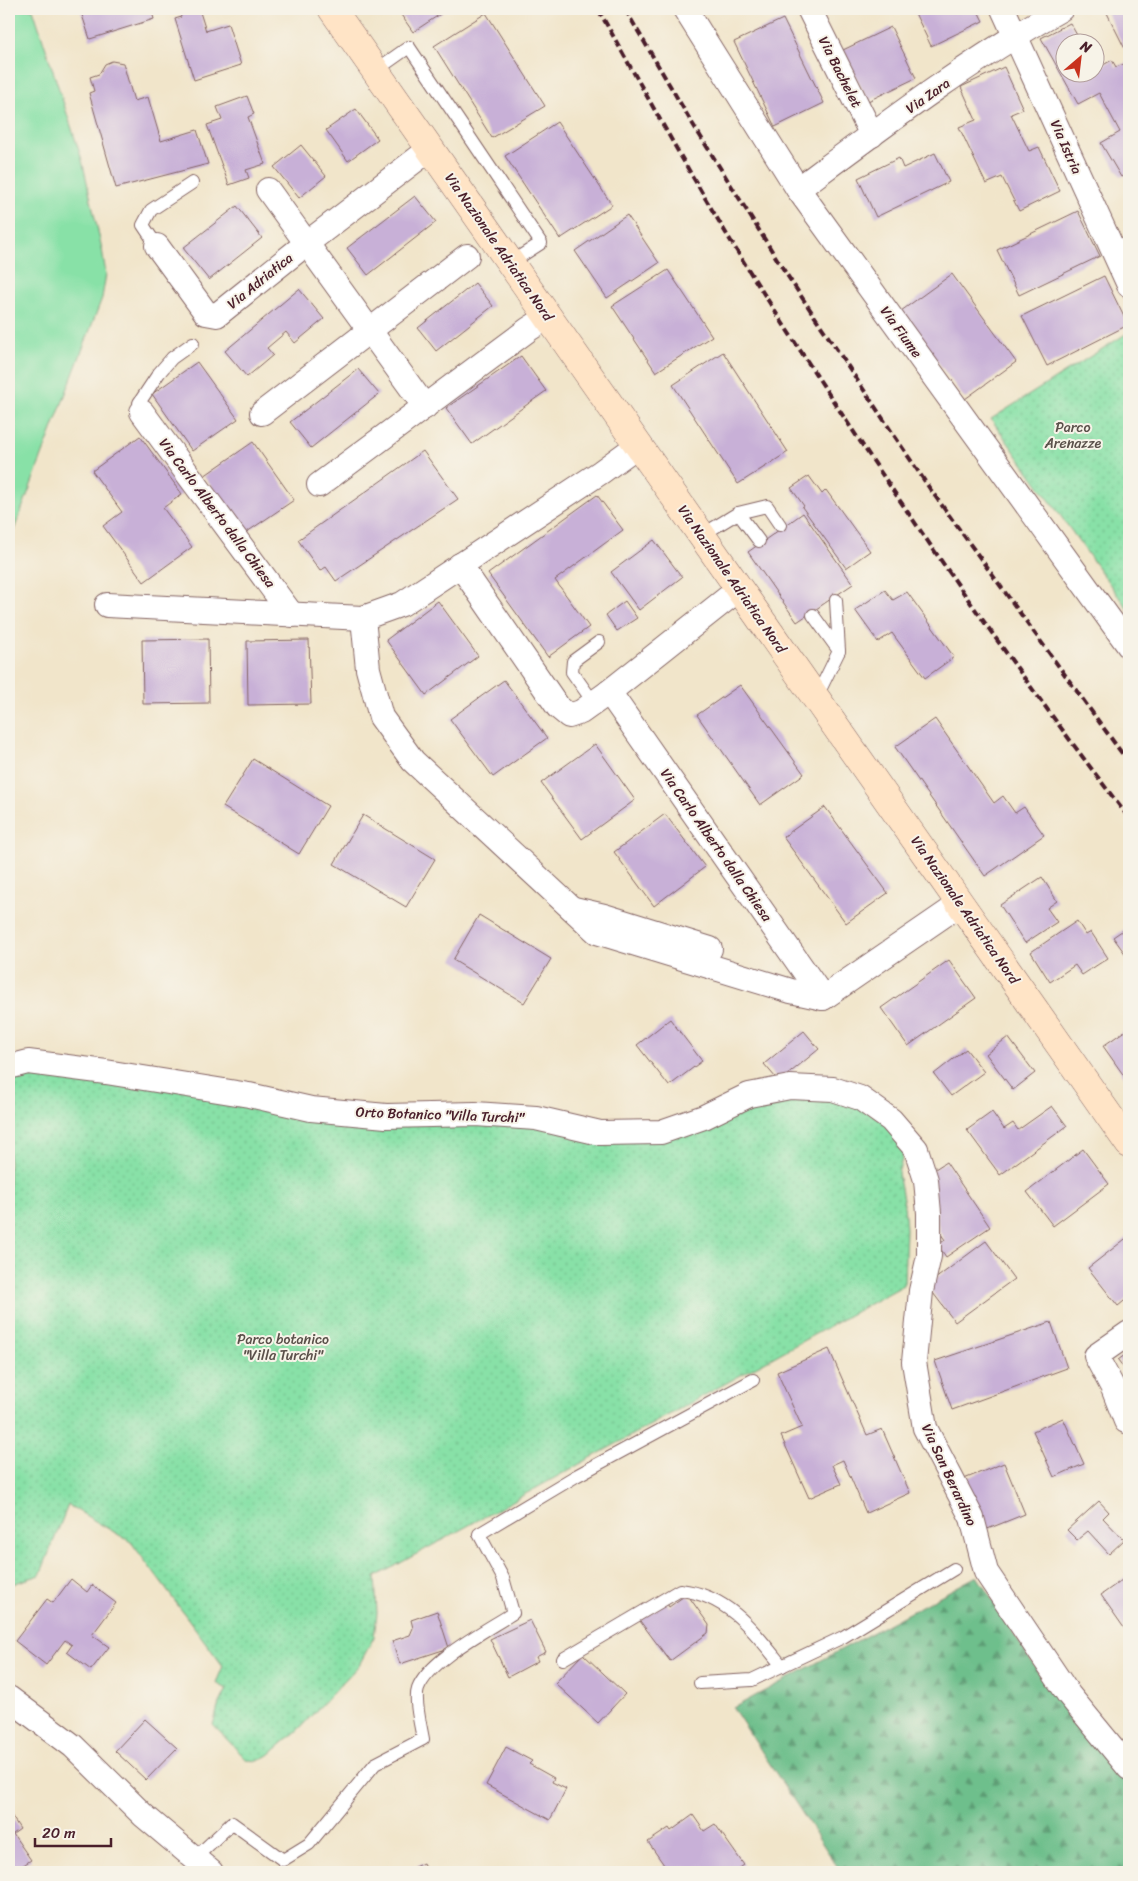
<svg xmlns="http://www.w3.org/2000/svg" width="1138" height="1881" font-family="Sriracha,sans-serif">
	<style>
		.grass { fill: #88e1a7; stroke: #698069 }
		.forest { fill: url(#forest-firs); stroke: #5c6f5c }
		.park { fill: url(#park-dots); stroke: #698069 }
		.building { fill: #c8b0d7 }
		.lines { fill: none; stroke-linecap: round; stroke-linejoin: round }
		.service-casing { stroke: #846463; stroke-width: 14 }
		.minor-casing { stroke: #846463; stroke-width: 26 }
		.secondary-casing { stroke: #846463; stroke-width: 29 }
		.service { stroke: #fff; stroke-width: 12 }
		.minor { stroke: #fff; stroke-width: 24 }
		.secondary { stroke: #ffe4c6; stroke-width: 28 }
		.rail { stroke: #4a1f2b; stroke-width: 4; stroke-dasharray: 8 4; stroke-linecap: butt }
		.labels { text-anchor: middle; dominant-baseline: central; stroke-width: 4; stroke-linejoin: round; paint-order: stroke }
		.street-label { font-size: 14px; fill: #4a1f2b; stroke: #f7f3e8 }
		.park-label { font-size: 14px; fill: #5a504a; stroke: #f7f3e8 }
	</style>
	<defs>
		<pattern id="forest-firs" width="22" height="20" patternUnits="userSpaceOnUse" patternTransform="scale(1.25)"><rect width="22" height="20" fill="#6ebf8c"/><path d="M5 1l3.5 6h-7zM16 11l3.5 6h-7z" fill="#5c9b73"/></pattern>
		<pattern id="park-dots" width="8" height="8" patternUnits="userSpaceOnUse" patternTransform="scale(1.25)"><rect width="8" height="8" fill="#88e1a7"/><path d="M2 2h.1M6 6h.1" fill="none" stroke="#77c190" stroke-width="1.8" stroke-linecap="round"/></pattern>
	</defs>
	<rect width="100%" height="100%" fill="#f7f3e8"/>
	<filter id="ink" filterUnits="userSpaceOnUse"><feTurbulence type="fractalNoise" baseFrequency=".02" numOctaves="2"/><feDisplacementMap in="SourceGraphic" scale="10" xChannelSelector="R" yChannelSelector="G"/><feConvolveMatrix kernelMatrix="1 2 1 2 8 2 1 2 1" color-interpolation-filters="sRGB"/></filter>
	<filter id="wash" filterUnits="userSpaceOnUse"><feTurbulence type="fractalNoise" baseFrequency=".0096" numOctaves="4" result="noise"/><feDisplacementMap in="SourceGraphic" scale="20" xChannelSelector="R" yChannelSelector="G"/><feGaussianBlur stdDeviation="1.12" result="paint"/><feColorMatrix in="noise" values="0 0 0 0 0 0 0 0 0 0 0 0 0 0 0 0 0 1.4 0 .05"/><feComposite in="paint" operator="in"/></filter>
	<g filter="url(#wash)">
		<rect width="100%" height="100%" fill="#f1e5ca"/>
		<path class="grass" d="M9,9H33L82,160L102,249L106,274L102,298L9,543Z"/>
		<path class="forest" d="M977,1576L1044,1681L1097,1744L1129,1775V1872H841L733,1708Z"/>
		<g class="park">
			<path d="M1129,332V611L991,419Z"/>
			<path d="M9,1068L332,1105L602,1126L655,1127L825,1082L908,1139L898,1173L904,1204L906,1229L904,1285L375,1577L377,1613L374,1637L359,1665L298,1730L269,1755L258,1761L247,1760L213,1725L218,1707L227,1689L216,1683L223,1666L131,1542L68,1505L40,1575L9,1585Z"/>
		</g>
		<g id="blocks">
			<g class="building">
				<path d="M80,9H151L154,19L90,39Z"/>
				<path d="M194,9H199L206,31L228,24L241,65L194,80L175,19L181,17L180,13Z"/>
				<path d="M397,9H448L413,32Z"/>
				<path d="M913,9H977L983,21L931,46Z"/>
				<path d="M1105,9H1129V57Z"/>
				<path d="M486,13L545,106L492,138L434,46Z"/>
				<path d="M783,19L824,103L775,127L734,42Z"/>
				<path d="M1070,23L1081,42H1066V72H1096V69L1112,60L1116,67L1129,62V173L1121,177L1101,143L1120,132L1099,93L1078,104L1041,38Z"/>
				<path d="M891,27L916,78L868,101L843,50Z"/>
				<path d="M112,61L123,63L134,101L148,97L161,141L197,130L208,164L116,188L89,93L94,91L90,77L99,74L105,64Z"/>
				<path d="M1004,67L1023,109L1011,114L1029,151L1039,147L1060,191L1019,211L1002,177L986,184L959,127L976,120L961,87Z"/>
				<path d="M247,96L254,114L248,117L265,164L246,170L249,178L229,185L207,125L222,120L217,107Z"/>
				<path d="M356,109L378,139L348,161L326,130Z"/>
				<path d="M557,122L612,205L560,239L505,156Z"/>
				<path d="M301,145L326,176L299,198L274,167Z"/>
				<path d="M935,153L949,182L876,217L858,178L899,158L903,168Z"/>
				<path d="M415,196L436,222L368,275L347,248Z"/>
				<path d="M237,206L262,238L209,280L183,248Z"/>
				<path d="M1078,211L1100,256L1019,295L997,250Z"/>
				<path d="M627,215L659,263L607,298L575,251Z"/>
				<path d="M668,270L712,336L656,372L612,306Z"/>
				<path d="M952,274L1016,362L965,399L901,311Z"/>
				<path d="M1104,276L1128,325L1047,366L1022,316Z"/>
				<path d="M475,283L493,306L436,351L418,328Z"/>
				<path d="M299,289L324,319L295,343L286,332L267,348L273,355L247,377L225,351Z"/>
				<path d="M723,352L788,452L738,484L673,385Z"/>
				<path d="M521,356L546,391L472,444L446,408Z"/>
				<path d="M197,362L238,419L192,451L152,394Z"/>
				<path d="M358,369L379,394L311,448L290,422Z"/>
				<path d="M140,436L182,494L163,508L192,547L144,582L103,526L122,512L92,471Z"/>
				<path d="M253,442L294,500L244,534L204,476Z"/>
				<path d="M423,451L458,499L336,581L326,567L320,571L298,540Z"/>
				<path d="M809,476L822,494L826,490L870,551L846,568L802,507L804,506L791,488Z"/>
				<path d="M597,495L623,530L555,580L589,627L548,657L488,574Z"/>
				<path d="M803,513L853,584L797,622L748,552Z"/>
				<path d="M654,540L682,577L639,610L611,572Z"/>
				<path d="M885,590L893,600L907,592L954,657L925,678L892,633L878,642L855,610Z"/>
				<path d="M438,601L478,656L426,695L386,640Z"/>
				<path d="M625,601L637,618L617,631L606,615Z"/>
				<path d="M208,639L209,703L143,704L142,640Z"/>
				<path d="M309,640L311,704L248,705L247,641Z"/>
				<path d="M504,680L547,738L493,777L450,719Z"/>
				<path d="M740,685L804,774L760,805L697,715Z"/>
				<path d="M935,719L994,803L1003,796L1015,813L1024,807L1044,835L985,876L895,747Z"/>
				<path d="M595,744L635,800L582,839L541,783Z"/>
				<path d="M253,759L328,806L299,854L223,807Z"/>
				<path d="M825,807L888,893L846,923L783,837Z"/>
				<path d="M665,814L705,867L654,906L614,852Z"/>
				<path d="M363,815L435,859L406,907L334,864Z"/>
				<path d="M1042,877L1057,901L1047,908L1057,922L1025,943L1000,905Z"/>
				<path d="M479,915L551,959L524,1003L453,960Z"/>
				<path d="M1077,921L1086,935L1091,932L1108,958L1082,975L1075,965L1050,982L1031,952Z"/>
				<path d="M1129,926V959L1113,937Z"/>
				<path d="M949,960L976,998L908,1046L881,1008Z"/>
				<path d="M670,1019L702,1061L669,1086L637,1045Z"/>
				<path d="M1129,1028V1079L1127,1080L1103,1046Z"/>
				<path d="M804,1031L819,1049L786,1076L776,1078L764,1064Z"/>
				<path d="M1008,1037L1035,1073L1013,1090L986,1054Z"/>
				<path d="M966,1049L984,1072L951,1096L934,1074Z"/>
				<path d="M1052,1106L1067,1126L1000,1175L967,1130L992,1112L1004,1129L1013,1123L1018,1130Z"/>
				<path d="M1083,1149L1109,1184L1053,1226L1027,1192Z"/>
				<path d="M946,1162L990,1227L946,1257L938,1245L945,1240L939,1231L932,1171Z"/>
				<path d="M1129,1236V1297L1118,1306L1088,1268Z"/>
				<path d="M986,1241L1014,1279L955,1322L927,1285Z"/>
				<path d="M1051,1322L1067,1368L952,1410L935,1361Z"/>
				<path d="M829,1349L867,1435L882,1429L910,1493L866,1513L843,1460L832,1465L841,1484L809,1498L781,1436L802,1427L777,1372Z"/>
				<path d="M1129,1352V1375L1118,1360Z"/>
				<path d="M1063,1418L1084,1464L1054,1477L1033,1431Z"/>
				<path d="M1004,1463L1025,1514L985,1530L964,1479Z"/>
				<path d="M1099,1501L1109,1512L1103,1518L1124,1540L1109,1554L1088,1531L1077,1540L1067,1530Z"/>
				<path d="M1129,1575V1635L1101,1595Z"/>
				<path d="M71,1579L87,1592L92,1585L116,1603L92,1635L109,1647L91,1670L67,1652L72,1645L65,1640L46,1665L15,1641L47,1599L53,1603Z"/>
				<path d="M687,1594L709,1625L708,1633L670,1661L640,1621L666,1602L669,1607Z"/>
				<path d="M437,1611L449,1648L400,1664L392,1641L410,1635L413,1628L411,1620Z"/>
				<path d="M530,1620L546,1652L536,1657L538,1661L508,1677L490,1639Z"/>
				<path d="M583,1654L625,1694L598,1723L555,1683Z"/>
				<path d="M145,1719L177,1748L146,1780L115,1751Z"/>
				<path d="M506,1747L532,1761L529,1764L554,1778L552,1782L566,1789L550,1820L486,1785Z"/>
				<path d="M9,1812L20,1829L13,1834L31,1860L13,1872H9Z"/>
				<path d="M693,1815L704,1831L715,1824L744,1865L734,1872H669L648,1842L669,1828L671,1831Z"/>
				<path d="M423,1863L427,1872H404Z"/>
			</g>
		</g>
	</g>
	<g filter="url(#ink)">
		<use href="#blocks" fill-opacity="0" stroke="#846463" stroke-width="1"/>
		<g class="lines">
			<g class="service-casing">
				<g id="service">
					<path d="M375,71L409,47L541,243L510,263"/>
					<path d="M157,246L143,225L151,210L192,183"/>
					<path d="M142,412L139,403L159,373L172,358L193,343"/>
					<path d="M738,513L759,541"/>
					<path d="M702,535L738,513L767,506L780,525"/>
					<path d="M813,615L839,651"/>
					<path d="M816,698L839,651L836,600"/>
					<path d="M594,703L572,672L573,661L599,642"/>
					<path d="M563,1659L680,1590C728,1595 754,1631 782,1666"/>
					<path d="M700,1683L752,1680L843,1637L954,1569"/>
					<path d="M194,1859L232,1823L283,1860L309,1844L375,1764L423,1739C421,1727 414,1700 418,1689C429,1660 487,1630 513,1613L503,1578L479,1534L576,1476L753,1380"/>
				</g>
			</g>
			<g class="minor-casing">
				<g id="minor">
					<path d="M685,9L798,189L1129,646"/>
					<path d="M809,9L872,135"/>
					<path d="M1003,9L1129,285"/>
					<path d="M798,189C883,126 969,61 1061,9"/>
					<path d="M268,190L425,407"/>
					<path d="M157,246L206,313L217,315L307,243L430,149"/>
					<path d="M142,412L292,615"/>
					<path d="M262,413L467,256"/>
					<path d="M319,485L529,329L548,317"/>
					<path d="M460,565L558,707L569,716L581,712L609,692"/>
					<path d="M739,589L609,692L823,998L960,904"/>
					<path d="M107,605L363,618L402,604L601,472L638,445"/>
					<path d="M363,618L368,669L381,717L413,761L597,932L791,991L823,998"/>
					<path d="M574,909L604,916L710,949"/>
					<path d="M9,1067L28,1062L106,1072L249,1095L311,1109L386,1116L475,1114L536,1118L600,1133L661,1132L704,1117L749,1095L790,1087L833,1089L860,1098L891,1120L916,1149L926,1180L929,1213V1256L921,1291L914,1362L925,1428L972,1518L986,1572L1069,1695L1129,1768"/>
					<path d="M1126,1421L1113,1388L1096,1356L1129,1333"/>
					<path d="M9,1698L73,1746L143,1815L211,1872"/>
				</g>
			</g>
			<g class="secondary-casing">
				<path id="secondary" d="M332,9L1129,1144"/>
			</g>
			<use href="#service" class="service"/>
			<use href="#minor" class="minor"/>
			<use href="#secondary" class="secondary"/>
			<g class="rail">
				<path d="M598,9C651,103 703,199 762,291C877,471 998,648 1129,818"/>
				<path d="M625,9L689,118L787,275L930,489L1129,763"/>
			</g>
		</g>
	</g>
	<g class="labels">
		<g class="street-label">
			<text transform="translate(840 72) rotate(63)">Via Bachelet</text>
			<text transform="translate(928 96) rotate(-35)">Via Zara</text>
			<text transform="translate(1066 147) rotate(66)">Via Istria</text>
			<text transform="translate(499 247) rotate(55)">Via Nazionale Adriatica Nord</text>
			<text transform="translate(260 281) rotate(-39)">Via Adriatica</text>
			<text transform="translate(901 332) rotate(54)">Via Fiume</text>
			<text transform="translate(217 513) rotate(53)">Via Carlo Alberto dalla Chiesa</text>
			<text transform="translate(732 579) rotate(55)">Via Nazionale Adriatica Nord</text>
			<text transform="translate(716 845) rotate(55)">Via Carlo Alberto dalla Chiesa</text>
			<text transform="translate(965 910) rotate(55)">Via Nazionale Adriatica Nord</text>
			<text transform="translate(440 1115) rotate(2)">Orto Botanico "Villa Turchi"</text>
			<text transform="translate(949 1475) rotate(65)">Via San Berardino</text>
		</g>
		<g class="park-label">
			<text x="1073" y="427">Parco<tspan x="1073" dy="16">Arenazze</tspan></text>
			<text x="283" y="1339">Parco botanico<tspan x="283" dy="16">"Villa Turchi"</tspan></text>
		</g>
	</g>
	<rect width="1138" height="1881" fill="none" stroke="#f7f3e8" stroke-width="30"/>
	<g transform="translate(1080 58) rotate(28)"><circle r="24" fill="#f7f3e8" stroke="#b29e9c"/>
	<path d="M0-4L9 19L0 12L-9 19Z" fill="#c8321e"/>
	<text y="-8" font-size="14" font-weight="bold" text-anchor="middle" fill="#4a1f2b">N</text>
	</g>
	<path d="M35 1838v8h76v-8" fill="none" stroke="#4a1f2b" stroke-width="2.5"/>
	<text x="42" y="1838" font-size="15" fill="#4a1f2b" stroke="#f7f3e8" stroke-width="4" paint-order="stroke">20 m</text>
</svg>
